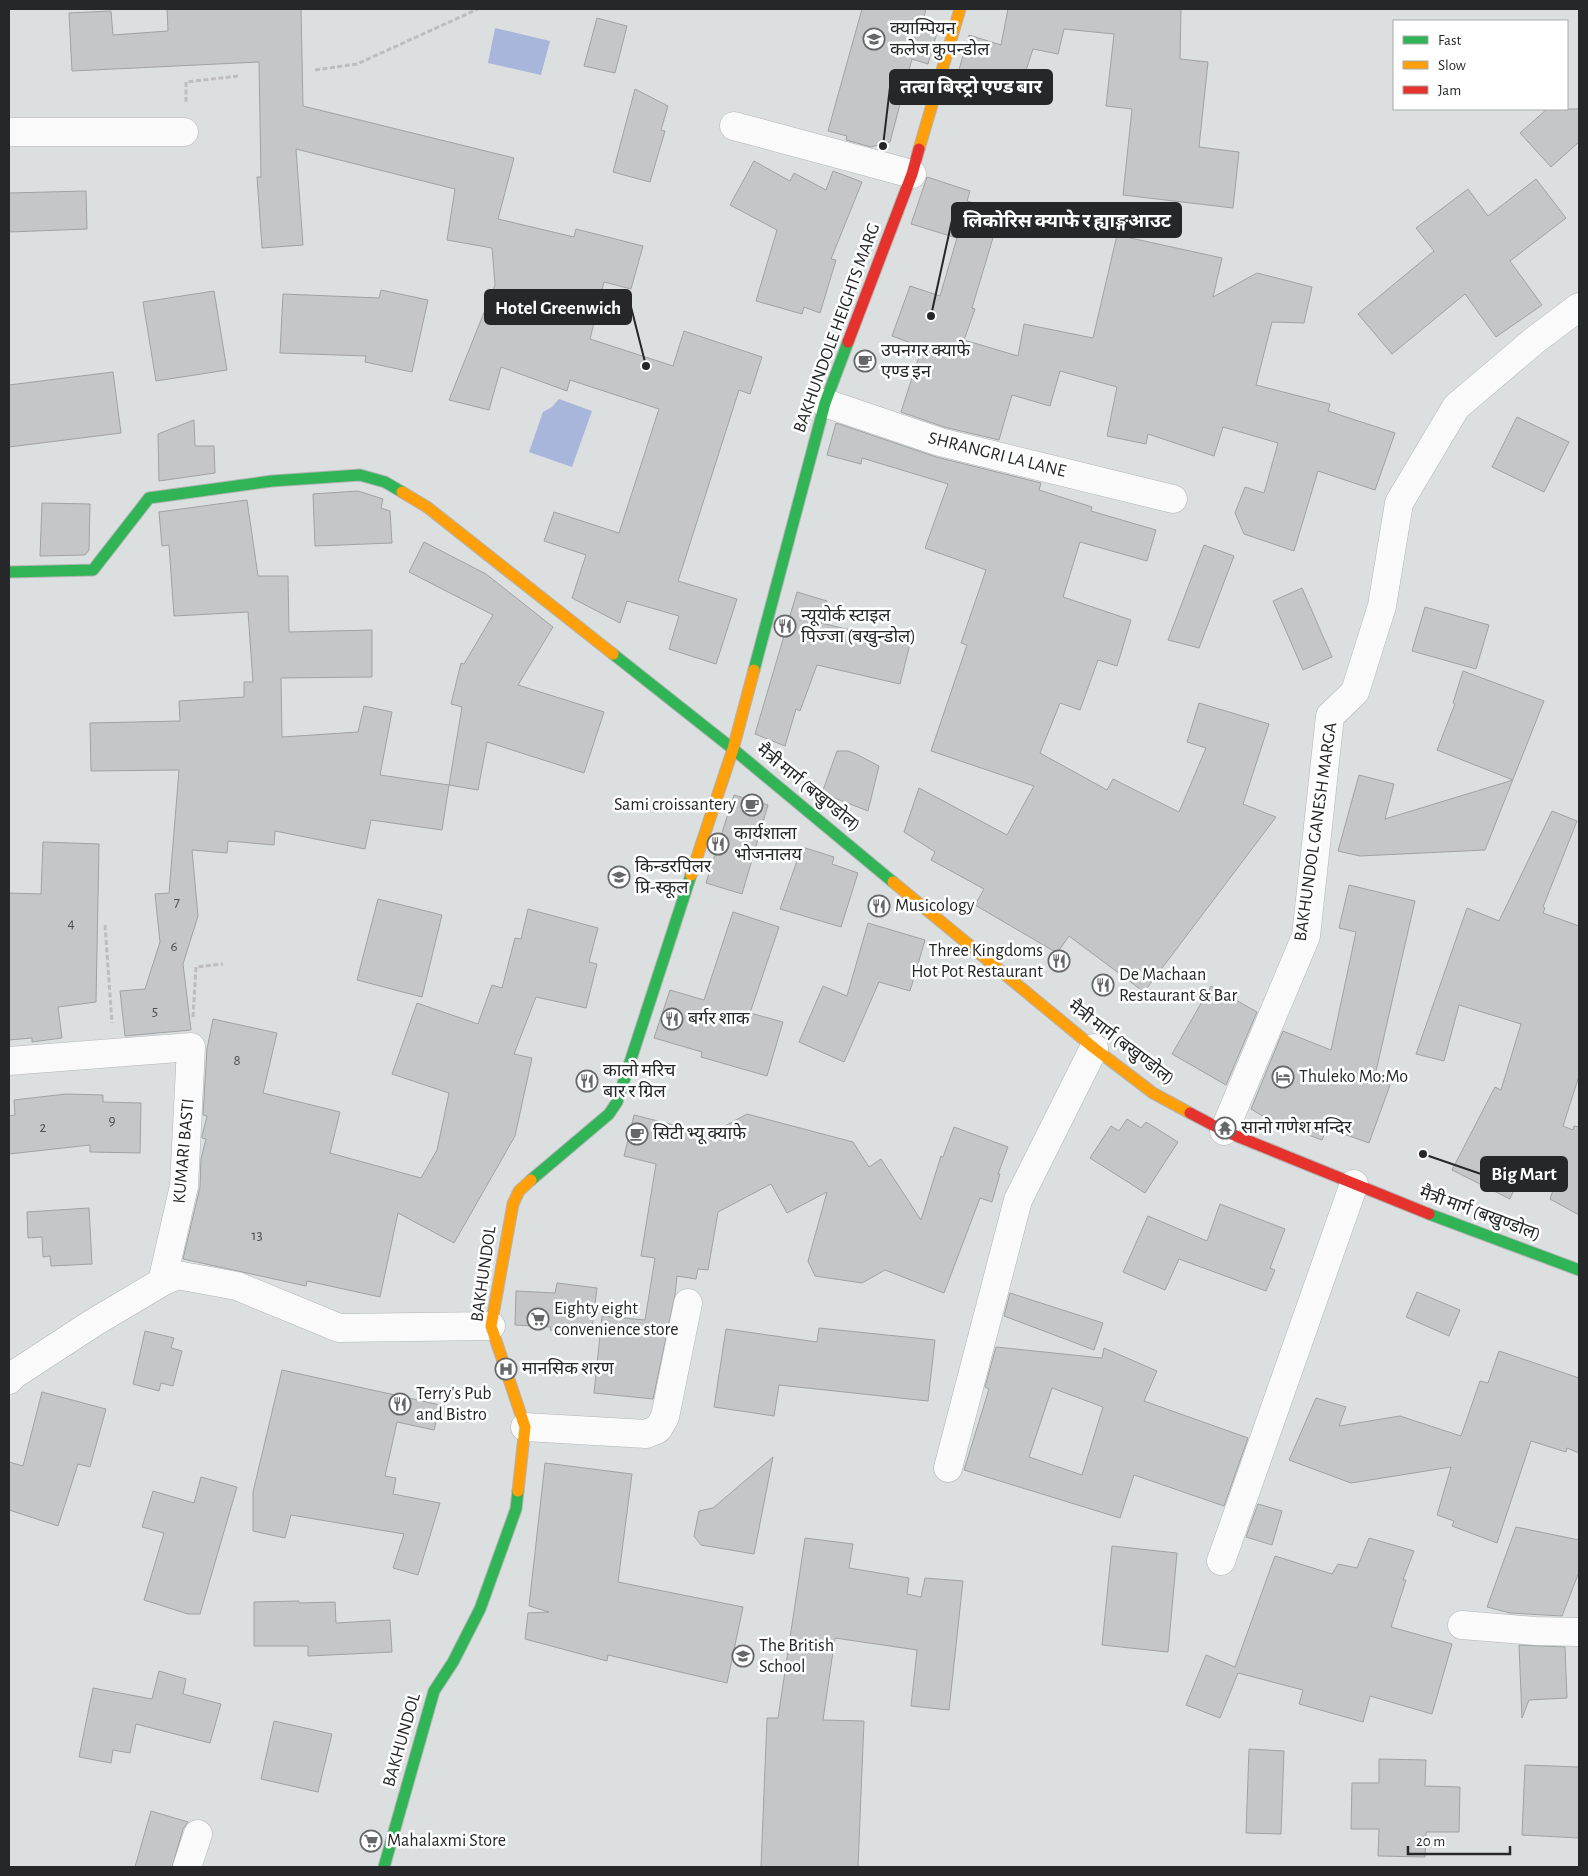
<svg xmlns="http://www.w3.org/2000/svg" width="1588" height="1876" font-family="'Alegreya Sans','Noto Sans Devanagari',sans-serif">
	<style>
		.water { fill: #a7b6da }
		.building { fill: #c4c6c7; stroke: #a0a2a4; fill-rule: evenodd }
		.lines { fill: none; stroke-linecap: round; stroke-linejoin: round }
		.street-casing { stroke: #b2b4b5; stroke-width: 29 }
		.fast-casing { stroke: #b2b4b5; stroke-width: 13 }
		.slow-casing { stroke: #b2b4b5; stroke-width: 13 }
		.jam-casing { stroke: #b2b4b5; stroke-width: 13 }
		.path { stroke: #bdbdbd; stroke-width: 3; stroke-dasharray: 5 2.5; stroke-linecap: butt }
		.street { stroke: #fafafa; stroke-width: 28 }
		.fast { stroke: #30b455; stroke-width: 11 }
		.slow { stroke: #ff9f0a; stroke-width: 11 }
		.jam { stroke: #e5322d; stroke-width: 11 }
		.labels { text-anchor: middle; dominant-baseline: central; stroke-width: 5; stroke-linejoin: round; paint-order: stroke }
		.number-label { font-size: 15px; fill: #4d4f50 }
		.poi-label { font-size: 18px; fill: #252728; stroke: #fff; text-anchor: start }
		.street-label { font-size: 18px; fill: #252728; stroke: #fff }
		.leader { fill: none; stroke: #252728; stroke-width: 2 }
		.callout-dot { fill: #252728; stroke: #fff; stroke-width: 2 }
		.callout { fill: #252728; stroke: #252728; stroke-width: 2 }
		.callout-label { font-size: 19px; text-anchor: middle; font-weight: bold; fill: #fff }
	</style>
	<rect width="100%" height="100%" fill="#dcdfe0"/>
	<g class="water">
		<path d="M495,28L550,41L541,75L488,63Z"/>
		<path d="M559,399L592,411L572,467L529,452L543,412L552,407Z"/>
	</g>
	<g class="building">
		<path d="M167,9H301L303,106L514,158L498,219L574,237L576,229L643,246L631,289L604,282L590,339L673,366L684,331L762,357L750,394L739,390L678,581L737,599L716,664L669,649L679,616L627,601L620,623L572,598L586,555L544,541L554,512L619,533L659,409L570,380L567,391L501,367L489,410L449,400L495,285L492,248L447,240L455,189L296,149L303,245L262,248L257,177H261L259,62L72,71L69,13L111,11L113,35L168,31Z"/>
		<path d="M862,9H926L923,21L939,26L928,64L912,59L890,142L871,147L846,140L847,136L828,131Z"/>
		<path d="M1008,9H1181L1180,59L1208,62L1199,147L1239,152L1233,208L1123,195L1132,109L1106,106L1114,34L1064,29L1058,54L1033,49L1019,92L958,73L969,35L1001,45Z"/>
		<path d="M597,18L627,26L615,73L584,66Z"/>
		<path d="M635,89L668,106L661,130L665,131L650,182L613,172Z"/>
		<path d="M1547,109H1579V142L1551,167L1520,133Z"/>
		<path d="M754,161L790,181L794,173L826,190L833,171L862,182L831,259L836,260L820,313L804,307L802,314L756,301L777,230L730,205Z"/>
		<path d="M927,177L970,191L967,201L1001,211L972,308L975,309L964,340L1018,356L1024,324L1093,338L1117,235L1222,258L1213,297L1257,273L1312,287L1304,323L1272,322L1256,385L1330,404L1328,411L1395,433L1375,490L1318,471L1294,551L1244,534L1235,513L1245,487L1264,493L1278,443L1223,427L1214,456L1148,434L1146,444L1107,436L1117,387L1060,371L1050,406L1012,395L999,440L944,427L901,412L922,347L892,336L910,286L940,296L957,238L911,224Z"/>
		<path d="M1536,179L1566,218L1510,261L1542,305L1496,337L1465,294L1392,354L1358,314L1434,251L1416,228L1468,189L1488,216Z"/>
		<path d="M86,191L87,229L9,232V193Z"/>
		<path d="M381,290L428,300L412,372L365,362L366,356L280,353L283,294L379,298Z"/>
		<path d="M214,291L227,370L156,381L143,302Z"/>
		<path d="M113,372L121,433L9,447V385Z"/>
		<path d="M1517,417L1569,442L1544,492L1492,467Z"/>
		<path d="M194,420L195,446H214L215,473L159,481L158,434Z"/>
		<path d="M836,423L936,457L1041,483L1039,490L1092,507L1091,511L1156,530L1147,561L1080,542L1063,597L1131,620L1117,666L1098,660L1080,710L1060,703L1040,753L1107,790L1113,779L1179,812L1206,748L1187,742L1199,703L1269,724L1243,804L1276,817L1144,992L1069,936L1057,953L975,905L984,889L931,860L935,852L904,832L919,788L1007,835L1034,786L931,751L967,645L961,643L986,570L925,548L948,484L862,458L861,464L827,455Z"/>
		<path d="M358,491L383,499L381,508L390,511L392,543L315,546L313,494Z"/>
		<path d="M247,500L258,576H288L289,632L372,630V677L281,678L282,737L358,732L364,706L392,712L380,775L449,785L442,830L371,820L365,849L275,831L274,845L228,841L227,853L192,850L198,916L183,964L191,1030L125,1036L120,991L145,989L160,942L155,894L169,893L179,770L91,771L90,723L180,721L179,701L244,697V682H253L248,612L174,616L169,545L162,546L159,512Z"/>
		<path d="M42,503L90,504L89,550L85,555L40,556Z"/>
		<path d="M424,542L486,574L553,627L518,685L604,712L584,773L487,742L478,790L449,785L462,707L451,704L461,663L464,664L493,615L409,572Z"/>
		<path d="M1204,545L1234,556L1199,648L1168,640Z"/>
		<path d="M1302,588L1332,657L1303,670L1273,601Z"/>
		<path d="M797,592L827,601L821,623L910,644L900,684L817,665L800,711L796,709L785,746L755,734Z"/>
		<path d="M1425,607L1489,625L1476,669L1412,651Z"/>
		<path d="M1463,671L1544,701L1485,850L1360,856L1338,851L1359,775L1394,784L1385,819L1513,780L1437,750L1455,704L1453,703Z"/>
		<path d="M837,751H848L856,754L879,766L868,811L822,793Z"/>
		<path d="M734,795L768,805L742,894L706,883Z"/>
		<path d="M1552,811L1577,821L1543,907L1545,908L1543,913L1579,926V1076L1563,1126L1573,1130L1574,1126L1579,1127V1215L1550,1199L1559,1173L1527,1160L1510,1199L1452,1170L1495,1087L1501,1090L1521,1024L1459,1005L1444,1061L1416,1054L1467,908L1499,921Z"/>
		<path d="M43,842L99,844L96,1002L58,1007L62,1038L32,1042V1038L9,1040V893L41,894Z"/>
		<path d="M802,847L834,857L832,864L858,873L841,927L780,909Z"/>
		<path d="M1349,885L1415,901L1374,1080L1390,1085L1369,1143L1327,1128L1322,1140L1273,1122L1251,1109L1283,1031L1331,1050L1356,932L1339,928Z"/>
		<path d="M378,899L442,915L422,997L357,980Z"/>
		<path d="M528,909L598,928L589,962L597,964L586,1008L536,997L514,1054L532,1058L515,1136L454,1243L398,1213L380,1297L307,1281L306,1286L183,1259L200,1187L201,1159L206,1139L202,1138V1136L207,1116L203,1115L207,1049L213,1019L277,1033L263,1093L340,1112L330,1153L421,1178L437,1150L449,1093L392,1074L417,1003L478,1024L492,985L502,988L515,938L521,939Z"/>
		<path d="M733,912L779,927L750,1013L783,1022L767,1076L701,1057L702,1052L654,1038L670,990L704,1000Z"/>
		<path d="M868,923L925,940L910,991L879,982L844,1062L799,1042L823,986L847,996Z"/>
		<path d="M1211,986L1257,1012L1226,1085L1172,1054Z"/>
		<path d="M66,1094L103,1095V1102L141,1103L140,1153L90,1152V1145L9,1154V1116L15,1115L14,1100Z"/>
		<path d="M747,1114L853,1142L869,1167L881,1159L921,1220L941,1156L943,1157L954,1127L1008,1147L998,1174H1000L992,1202L980,1198L944,1293L885,1270L862,1283L815,1276L808,1261L827,1192L787,1213L771,1184L718,1212L708,1270L698,1269L696,1279L677,1276L675,1295L653,1399L594,1393L602,1316L645,1320L655,1258L641,1256L656,1164L624,1156L634,1115L710,1134Z"/>
		<path d="M1127,1119L1141,1128L1146,1122L1178,1142L1145,1193L1090,1158L1111,1126L1119,1131Z"/>
		<path d="M1220,1204L1285,1229L1270,1268L1275,1270L1266,1291L1179,1259L1165,1290L1123,1272L1148,1216L1207,1241Z"/>
		<path d="M89,1208L92,1264L51,1266L50,1256L43,1257L42,1237L28,1238L27,1212Z"/>
		<path d="M557,1283L597,1288L591,1336L550,1330L551,1327L515,1325L516,1291L555,1293Z"/>
		<path d="M1417,1292L1460,1310L1449,1336L1406,1317Z"/>
		<path d="M1010,1293L1103,1323L1094,1350L1004,1316Z"/>
		<path d="M819,1328L935,1340L928,1401L779,1385L774,1416L714,1407L726,1329L817,1342Z"/>
		<path d="M145,1331L174,1338L171,1348L182,1351L173,1386L161,1383L159,1391L133,1384Z"/>
		<path d="M996,1347L1102,1358L1104,1348L1157,1371L1144,1401L1248,1438L1224,1506L1134,1475L1120,1518L964,1470L989,1389L985,1387ZM1052,1388L1103,1407L1082,1475L1029,1457Z"/>
		<path d="M1499,1351L1579,1378V1453L1567,1448L1566,1452L1531,1441L1497,1543L1452,1526L1454,1521L1437,1515L1451,1467L1351,1483L1289,1460L1316,1398L1346,1407L1339,1426L1400,1416L1461,1436L1480,1381L1488,1383Z"/>
		<path d="M282,1370L440,1405L434,1430L397,1422L385,1476L396,1478L393,1494L440,1503L418,1575L393,1568L404,1534L291,1515L285,1538L253,1531V1492Z"/>
		<path d="M42,1392L106,1409L90,1467L78,1464L58,1526L9,1510V1462L23,1466Z"/>
		<path d="M773,1457L754,1554L701,1545L694,1536L699,1511L713,1508Z"/>
		<path d="M545,1463L632,1474L618,1582L743,1607L727,1683L608,1655L607,1661L525,1639L528,1613L549,1612L529,1606Z"/>
		<path d="M201,1477L237,1487L200,1614H188L144,1600L164,1533L142,1527L153,1491L194,1503Z"/>
		<path d="M1258,1504L1282,1511L1272,1545L1246,1537Z"/>
		<path d="M1516,1527L1579,1540V1572L1562,1616L1510,1613L1487,1607Z"/>
		<path d="M805,1538L853,1544L849,1568L909,1578L907,1594L921,1597L925,1578L963,1581L949,1710L911,1706L917,1650L835,1638L823,1720L864,1721L858,1867H761L767,1718H778Z"/>
		<path d="M1369,1538L1414,1551L1403,1580H1406L1391,1627L1452,1644L1432,1714L1370,1696L1363,1722L1299,1704L1303,1690L1238,1673L1220,1718L1186,1705L1206,1655L1235,1667L1275,1556L1332,1574L1338,1564L1357,1568Z"/>
		<path d="M1112,1546L1177,1553L1168,1652L1102,1645Z"/>
		<path d="M299,1601V1603L335,1602L336,1623L390,1620L392,1652L308,1656V1646H254V1602Z"/>
		<path d="M1519,1645L1565,1647L1567,1698L1529,1700L1522,1718Z"/>
		<path d="M159,1671L186,1679L183,1694L221,1704L210,1743L136,1724L130,1753L113,1750L111,1763L79,1757L93,1688L152,1699Z"/>
		<path d="M274,1721L332,1734L318,1792L261,1779Z"/>
		<path d="M1249,1749L1284,1751L1281,1834L1246,1833Z"/>
		<path d="M1379,1759L1426,1760L1425,1786L1460,1787L1459,1832H1426L1425,1857L1378,1856L1379,1829H1351L1352,1783H1379Z"/>
		<path d="M1525,1765L1579,1767V1838L1522,1835Z"/>
		<path d="M151,1811L188,1822L183,1829L172,1867H135Z"/>
	</g>
	<g class="lines">
		<g class="street-casing">
			<g id="street">
				<path d="M734,126L912,174"/>
				<path d="M9,132H184"/>
				<path d="M825,403L940,442L1173,499"/>
				<path d="M9,1061L191,1047L184,1186L162,1282"/>
				<path d="M1224,1131L1306,936L1330,716L1355,692L1382,606L1399,503L1456,407L1535,340L1579,307"/>
				<path d="M9,1380L15,1374L93,1323L162,1282L177,1275L237,1286L339,1328L491,1326"/>
				<path d="M525,1427L646,1434L658,1429L665,1417L688,1303"/>
				<path d="M948,1468L1018,1200L1094,1048"/>
				<path d="M1221,1561L1354,1184"/>
				<path d="M1462,1625L1535,1631L1579,1632"/>
				<path d="M187,1867L198,1834"/>
			</g>
		</g>
		<g class="fast-casing">
			<g id="fast">
				<path d="M9,572L93,570L149,498L272,481L360,475L385,482L402,492"/>
				<path d="M613,654L733,749L893,882"/>
				<path d="M754,670L825,403L848,342"/>
				<path d="M531,1180L609,1114L617,1102L691,875"/>
				<path d="M1429,1214L1579,1270"/>
				<path d="M384,1867L434,1691L453,1662L480,1609L516,1509L518,1491"/>
			</g>
		</g>
		<g class="slow-casing">
			<g id="slow">
				<path d="M919,149L960,9"/>
				<path d="M402,492L427,507L613,654"/>
				<path d="M691,875L733,749L754,670"/>
				<path d="M893,882L1094,1048L1153,1093L1190,1113"/>
				<path d="M518,1491L525,1427L491,1326L513,1204L519,1191L531,1180"/>
			</g>
		</g>
		<g class="jam-casing">
			<g id="jam">
				<path d="M848,342L912,174L919,149"/>
				<path d="M1190,1113L1224,1131L1429,1214"/>
			</g>
		</g>
		<g class="path">
			<path d="M315,70L357,64L478,9"/>
			<path d="M186,102V82L238,76"/>
			<path d="M105,925L112,1023"/>
			<path d="M193,1017L196,967L223,964"/>
		</g>
		<use href="#street" class="street"/>
		<use href="#fast" class="fast"/>
		<use href="#slow" class="slow"/>
		<use href="#jam" class="jam"/>
	</g>
	<defs>
		<g id="university-ring" transform="scale(1.125)"><circle r="9.5" fill="#fff" stroke="#656768" stroke-width="1.5"/><path d="M0-5L7-2L0 1L-7-2ZM-4 1L0 2.5L4 1V4Q0 6-4 4Z" fill="#656768"/></g>
		<g id="cafe-ring" transform="scale(1.125)"><circle r="9.5" fill="#fff" stroke="#656768" stroke-width="1.5"/><path d="M-5.5-4.5H6V0H3Q3 3.5 0 3.5H-2.5Q-5.5 3.5-5.5 0ZM3-3.2v2h1.7v-2ZM-6 4.5H4V6H-6Z" fill="#656768"/></g>
		<g id="restaurant-ring" transform="scale(1.125)"><circle r="9.5" fill="#fff" stroke="#656768" stroke-width="1.5"/><path d="M-5-6h1v4h1v-4h1v4h1v-4h1v5L-1.5 .5V6h-2V.5L-5-1ZM5-6V6H3V1.5H1.5Q1.5-4 5-6Z" fill="#656768"/></g>
		<g id="school-ring" transform="scale(1.125)"><circle r="9.5" fill="#fff" stroke="#656768" stroke-width="1.5"/><path d="M0-5L7-2L0 1L-7-2ZM-4 1L0 2.5L4 1V4Q0 6-4 4Z" fill="#656768"/></g>
		<g id="hotel-ring" transform="scale(1.125)"><circle r="9.5" fill="#fff" stroke="#656768" stroke-width="1.5"/><path d="M-6-4.5h1.5V1H6V5H4.5V3h-9V5H-6ZM-4 0a1.8 1.8 0 1 1 3.6 0ZM.5 0V-2.5h3Q6-2.5 6 0Z" fill="#656768"/></g>
		<g id="temple-ring" transform="scale(1.125)"><circle r="9.5" fill="#fff" stroke="#656768" stroke-width="1.5"/><path d="M0-6L5-2H3V0L6.5 2.5H4V6H1.5V3h-3V6H-4V2.5H-6.5L-3 0V-2H-5Z" fill="#656768"/></g>
		<g id="supermarket-ring" transform="scale(1.125)"><circle r="9.5" fill="#fff" stroke="#656768" stroke-width="1.5"/><path d="M-6-5.5h2.5l.6 2H6L4.5 2H-2.5L-4.4-4H-6ZM-1.5 3.2a1.3 1.3 0 1 0 .1 0ZM3 3.2a1.3 1.3 0 1 0 .1 0Z" fill="#656768"/></g>
		<g id="hospital-ring" transform="scale(1.125)"><circle r="9.5" fill="#fff" stroke="#656768" stroke-width="1.5"/><path d="M-5-5h3v3.5h4V-5h3V5h-3V1.5h-4V5h-3Z" fill="#656768"/></g>
	</defs>
	<g fill-rule="evenodd">
		<use href="#university-ring" x="874" y="39"/>
		<use href="#cafe-ring" x="865" y="361"/>
		<use href="#restaurant-ring" x="785" y="626"/>
		<use href="#cafe-ring" x="752" y="805"/>
		<use href="#restaurant-ring" x="718" y="844"/>
		<use href="#school-ring" x="619" y="877"/>
		<use href="#restaurant-ring" x="879" y="906"/>
		<use href="#restaurant-ring" x="1059" y="961"/>
		<use href="#restaurant-ring" x="1103" y="985"/>
		<use href="#restaurant-ring" x="672" y="1019"/>
		<use href="#hotel-ring" x="1283" y="1077"/>
		<use href="#restaurant-ring" x="587" y="1081"/>
		<use href="#temple-ring" x="1225" y="1128"/>
		<use href="#cafe-ring" x="637" y="1134"/>
		<use href="#supermarket-ring" x="538" y="1319"/>
		<use href="#hospital-ring" x="506" y="1369"/>
		<use href="#restaurant-ring" x="400" y="1404"/>
		<use href="#school-ring" x="743" y="1656"/>
		<use href="#supermarket-ring" x="371" y="1841"/>
	</g>
	<g class="labels">
		<g class="number-label">
			<text x="177" y="902">7</text>
			<text x="71" y="923">4</text>
			<text x="174" y="946">6</text>
			<text x="155" y="1011">5</text>
			<text x="237" y="1060">8</text>
			<text x="112" y="1120">9</text>
			<text x="43" y="1127">2</text>
			<text x="257" y="1235">13</text>
		</g>
		<g class="poi-label">
			<text x="890" y="29">क्याम्पियन<tspan x="890" dy="21">कलेज कुपन्डोल</tspan></text>
			<text x="881" y="351">उपनगर क्याफे<tspan x="881" dy="21">एण्ड इन</tspan></text>
			<text x="801" y="616">न्यूयोर्क स्टाइल<tspan x="801" dy="21">पिज्जा (बखुन्डोल)</tspan></text>
			<text x="736" y="805" text-anchor="end">Sami croissantery</text>
			<text x="734" y="834">कार्यशाला<tspan x="734" dy="21">भोजनालय</tspan></text>
			<text x="635" y="867">किन्डरपिलर<tspan x="635" dy="21">प्रि-स्कूल</tspan></text>
			<text x="895" y="906">Musicology</text>
			<text x="1043" y="951" text-anchor="end">Three Kingdoms<tspan x="1043" dy="21">Hot Pot Restaurant</tspan></text>
			<text x="1119" y="975">De Machaan<tspan x="1119" dy="21">Restaurant &amp; Bar</tspan></text>
			<text x="688" y="1019">बर्गर शाक</text>
			<text x="603" y="1071">कालो मरिच<tspan x="603" dy="21">बार र ग्रिल</tspan></text>
			<text x="1299" y="1077">Thuleko Mo:Mo</text>
			<text x="1241" y="1128">सानो गणेश मन्दिर</text>
			<text x="653" y="1134">सिटी भ्यू क्याफे</text>
			<text x="554" y="1309">Eighty eight<tspan x="554" dy="21">convenience store</tspan></text>
			<text x="522" y="1369">मानसिक शरण</text>
			<text x="416" y="1394">Terry's Pub<tspan x="416" dy="21">and Bistro</tspan></text>
			<text x="759" y="1646">The British<tspan x="759" dy="21">School</tspan></text>
			<text x="387" y="1841">Mahalaxmi Store</text>
		</g>
		<g class="street-label">
			<text transform="translate(837 328) rotate(-70)">BAKHUNDOLE HEIGHTS MARG</text>
			<text transform="translate(997 455) rotate(14)">SHRANGRI LA LANE</text>
			<text transform="translate(808 788) rotate(39)">मैत्री मार्ग (बखुण्डोल)</text>
			<text transform="translate(1316 832) rotate(-82)">BAKHUNDOL GANESH MARGA</text>
			<text transform="translate(1121 1043) rotate(37)">मैत्री मार्ग (बखुण्डोल)</text>
			<text transform="translate(184 1151) rotate(-85)">KUMARI BASTI</text>
			<text transform="translate(1480 1214) rotate(20)">मैत्री मार्ग (बखुण्डोल)</text>
			<text transform="translate(484 1274) rotate(-82)">BAKHUNDOL</text>
			<text transform="translate(402 1740) rotate(-74)">BAKHUNDOL</text>
		</g>
	</g>
	<path class="leader" d="M883 146L890 87M931 316L952 220M646 366L631 307M1423 1154L1481 1174"/>
	<g class="callout-dot">
		<circle cx="883" cy="146" r="5"/>
		<circle cx="931" cy="316" r="5"/>
		<circle cx="646" cy="366" r="5"/>
		<circle cx="1423" cy="1154" r="5"/>
	</g>
	<g class="callout">
		<rect x="890" y="70" width="162" height="34" rx="5"/>
		<rect x="952" y="203" width="229" height="34" rx="5"/>
		<rect x="485" y="290" width="146" height="34" rx="5"/>
		<rect x="1481" y="1157" width="86" height="34" rx="5"/>
	</g>
	<g class="callout-label">
		<text x="971" y="93">तत्वा बिस्ट्रो एण्ड बार</text>
		<text x="1067" y="227">लिकोरिस क्याफे र ह्याङ्गआउट</text>
		<text x="558" y="314">Hotel Greenwich</text>
		<text x="1524" y="1180">Big Mart</text>
	</g>
	<rect width="1588" height="1876" fill="none" stroke="#252728" stroke-width="20"/>
	<rect x="1393" y="20" width="175" height="90" fill="#ffffff" stroke="#a8a9a9"/>
	<rect x="1403" y="36" width="25" height="8" fill="#30b455" stroke="#a8a9a9"/>
	<text x="1438" y="45" font-size="15" fill="#252728">Fast</text>
	<rect x="1403" y="61" width="25" height="8" fill="#ff9f0a" stroke="#a8a9a9"/>
	<text x="1438" y="70" font-size="15" fill="#252728">Slow</text>
	<rect x="1403" y="86" width="25" height="8" fill="#e5322d" stroke="#a8a9a9"/>
	<text x="1438" y="95" font-size="15" fill="#252728">Jam</text>
	<path d="M1408 1846v8h102v-8" fill="none" stroke="#252728" stroke-width="2.5"/>
	<text x="1416" y="1846" font-size="15" fill="#252728" stroke="#ffffff" stroke-width="4" paint-order="stroke">20 m</text>
</svg>
